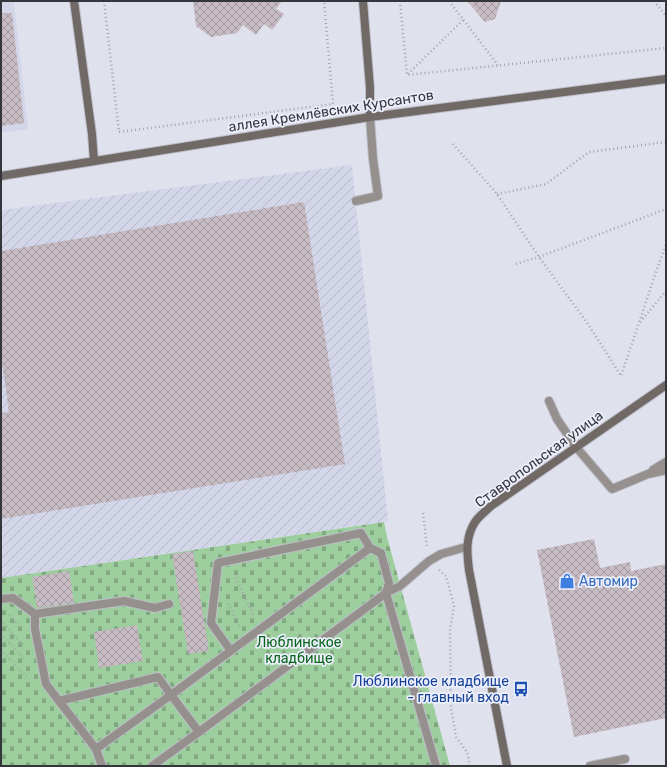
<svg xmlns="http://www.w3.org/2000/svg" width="667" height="767" font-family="Rubik,sans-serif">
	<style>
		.built { fill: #d3d6e9 }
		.industrial { fill: url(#industrial-furrows) }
		.cemetery { fill: url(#cemetery-stones) }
		.building { fill: url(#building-cross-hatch) }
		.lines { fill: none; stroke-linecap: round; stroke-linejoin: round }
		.lane-casing { stroke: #bdbfc9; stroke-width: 10 }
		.secondary-casing { stroke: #bdbfc9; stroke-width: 10 }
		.path { stroke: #a3a4ae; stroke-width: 2.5; stroke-dasharray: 1 3; stroke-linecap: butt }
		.lane { stroke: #95908d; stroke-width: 8 }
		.secondary { stroke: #706965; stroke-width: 8 }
		.labels { text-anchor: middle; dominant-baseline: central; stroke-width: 3.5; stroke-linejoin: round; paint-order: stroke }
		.street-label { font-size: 14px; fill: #35363b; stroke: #eceffb }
		.shop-label { font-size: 14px; fill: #366cbe; stroke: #eceffb; text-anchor: start }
		.park-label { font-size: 14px; fill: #076618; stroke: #eceffb }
		.transit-label { font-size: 14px; fill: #164399; stroke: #eceffb; text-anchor: end }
	</style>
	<defs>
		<pattern id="industrial-furrows" width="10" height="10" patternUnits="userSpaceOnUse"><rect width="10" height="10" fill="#d3d6e9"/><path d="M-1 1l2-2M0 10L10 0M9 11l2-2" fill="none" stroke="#b6b8c9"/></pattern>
		<pattern id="cemetery-stones" width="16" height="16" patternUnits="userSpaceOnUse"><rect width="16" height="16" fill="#9dce9d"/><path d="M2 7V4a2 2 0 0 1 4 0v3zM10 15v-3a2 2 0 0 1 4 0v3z" fill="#81a881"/></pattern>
		<pattern id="building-cross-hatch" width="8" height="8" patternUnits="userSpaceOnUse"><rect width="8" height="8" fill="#c7bcc3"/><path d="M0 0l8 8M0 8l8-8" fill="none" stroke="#a29aa0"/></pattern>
	</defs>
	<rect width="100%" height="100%" fill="#dfe1ed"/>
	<path class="built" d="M1,1H14L28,129L1,133Z"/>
	<path class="industrial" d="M352,165L388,521L1,578V210Z"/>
	<path class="cemetery" d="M384,522L387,537L450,766H1V578Z"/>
	<g class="building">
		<path d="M193,1H282L276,9L284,14L272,30L264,24L256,35L243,25L237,33L211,37L196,26Z"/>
		<path d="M467,1H501L495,19L485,22Z"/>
		<path d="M1,13H12L24,123L1,126Z"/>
		<path d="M304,202L345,464L1,519V413L9,412L1,355V251Z"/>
		<path d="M594,539L600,568L630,562L631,571L666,564V718L574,737L537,550Z"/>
		<path d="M193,551L209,651L188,654L172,554Z"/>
		<path d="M69,571L74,603L37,608L32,577Z"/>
		<path d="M137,625L143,661L99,668L94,632Z"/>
	</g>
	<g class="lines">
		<g class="lane-casing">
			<g id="lane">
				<path d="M356,201L378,196L373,159L370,117"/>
				<path d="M549,401L557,419L576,447L612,489L648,474L666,470"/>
				<path d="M653,470L666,462"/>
				<path d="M1,599L13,598L35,614V629L46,684L96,749L102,766"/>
				<path d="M35,614L124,601L155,608L169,604"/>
				<path d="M231,651L211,623L218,563L361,533L370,548L381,553L389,583L386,593L436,766"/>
				<path d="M59,701L158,677L171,695L370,548"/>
				<path d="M96,749L171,695L199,732"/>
				<path d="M152,766L199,732L386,593L400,586L429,561L441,554L466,547"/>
				<path d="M590,766L625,759"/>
			</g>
		</g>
		<g class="secondary-casing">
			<g id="secondary">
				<path d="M74,1L92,134L94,161"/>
				<path d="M363,1L370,88V117"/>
				<path d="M1,176L370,117L666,79"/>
				<path d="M507,766L469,570C467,553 465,538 475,522C479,516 486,511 491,506L666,385"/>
			</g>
		</g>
		<g class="path">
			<path d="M104,1L119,132L333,104L324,1"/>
			<path d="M400,1L407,75L666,48"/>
			<path d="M449,1L498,65"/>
			<path d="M654,1L666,16"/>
			<path d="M408,74L463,20"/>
			<path d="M453,144L497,194L539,257L588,324L621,376L653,281L666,244"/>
			<path d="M497,194L546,184L589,152L666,142"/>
			<path d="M516,264L539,257L666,209"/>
			<path d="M640,322L666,291"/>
			<path d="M423,513L427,547"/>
			<path d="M439,570L446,576L454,606L450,629L451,707L456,737L467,752L470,766"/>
			<path d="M234,574L254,617"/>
			<path d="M228,604L240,627"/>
			<path d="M10,615L16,623L21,624"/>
			<path d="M1,620L23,645"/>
			<path d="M1,634L26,660"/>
			<path d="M1,650L29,679"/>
		</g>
		<use href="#lane" class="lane"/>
		<use href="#secondary" class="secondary"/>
	</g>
	<defs>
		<g id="shop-bare" transform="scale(1.2)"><path d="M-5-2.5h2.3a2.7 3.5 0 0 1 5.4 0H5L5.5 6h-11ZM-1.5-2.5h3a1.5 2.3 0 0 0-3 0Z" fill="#3f7fe0" stroke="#eceffb" stroke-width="2.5" paint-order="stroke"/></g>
		<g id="bus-bare" transform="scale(1.2)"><path d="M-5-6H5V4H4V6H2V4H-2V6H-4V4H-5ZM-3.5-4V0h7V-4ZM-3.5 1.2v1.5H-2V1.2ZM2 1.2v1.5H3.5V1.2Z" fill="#1a4fb4" stroke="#eceffb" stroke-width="2.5" paint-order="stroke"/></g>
	</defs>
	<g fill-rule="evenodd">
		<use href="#shop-bare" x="567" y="581"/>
		<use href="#bus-bare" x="521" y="689"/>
	</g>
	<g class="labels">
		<g class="street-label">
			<text transform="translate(331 111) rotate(-9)">аллея Кремлёвских Курсантов</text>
			<text transform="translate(539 459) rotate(-36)">Ставропольская улица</text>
		</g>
		<g class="shop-label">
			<text x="579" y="581">Автомир</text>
		</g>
		<g class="park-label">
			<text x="299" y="642">Люблинское<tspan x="299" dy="16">кладбище</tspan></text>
		</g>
		<g class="transit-label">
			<text x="509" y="681">Люблинское кладбище<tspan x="509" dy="16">- главный вход</tspan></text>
		</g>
	</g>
	<rect width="667" height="767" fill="none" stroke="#35363b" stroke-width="4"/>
</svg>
